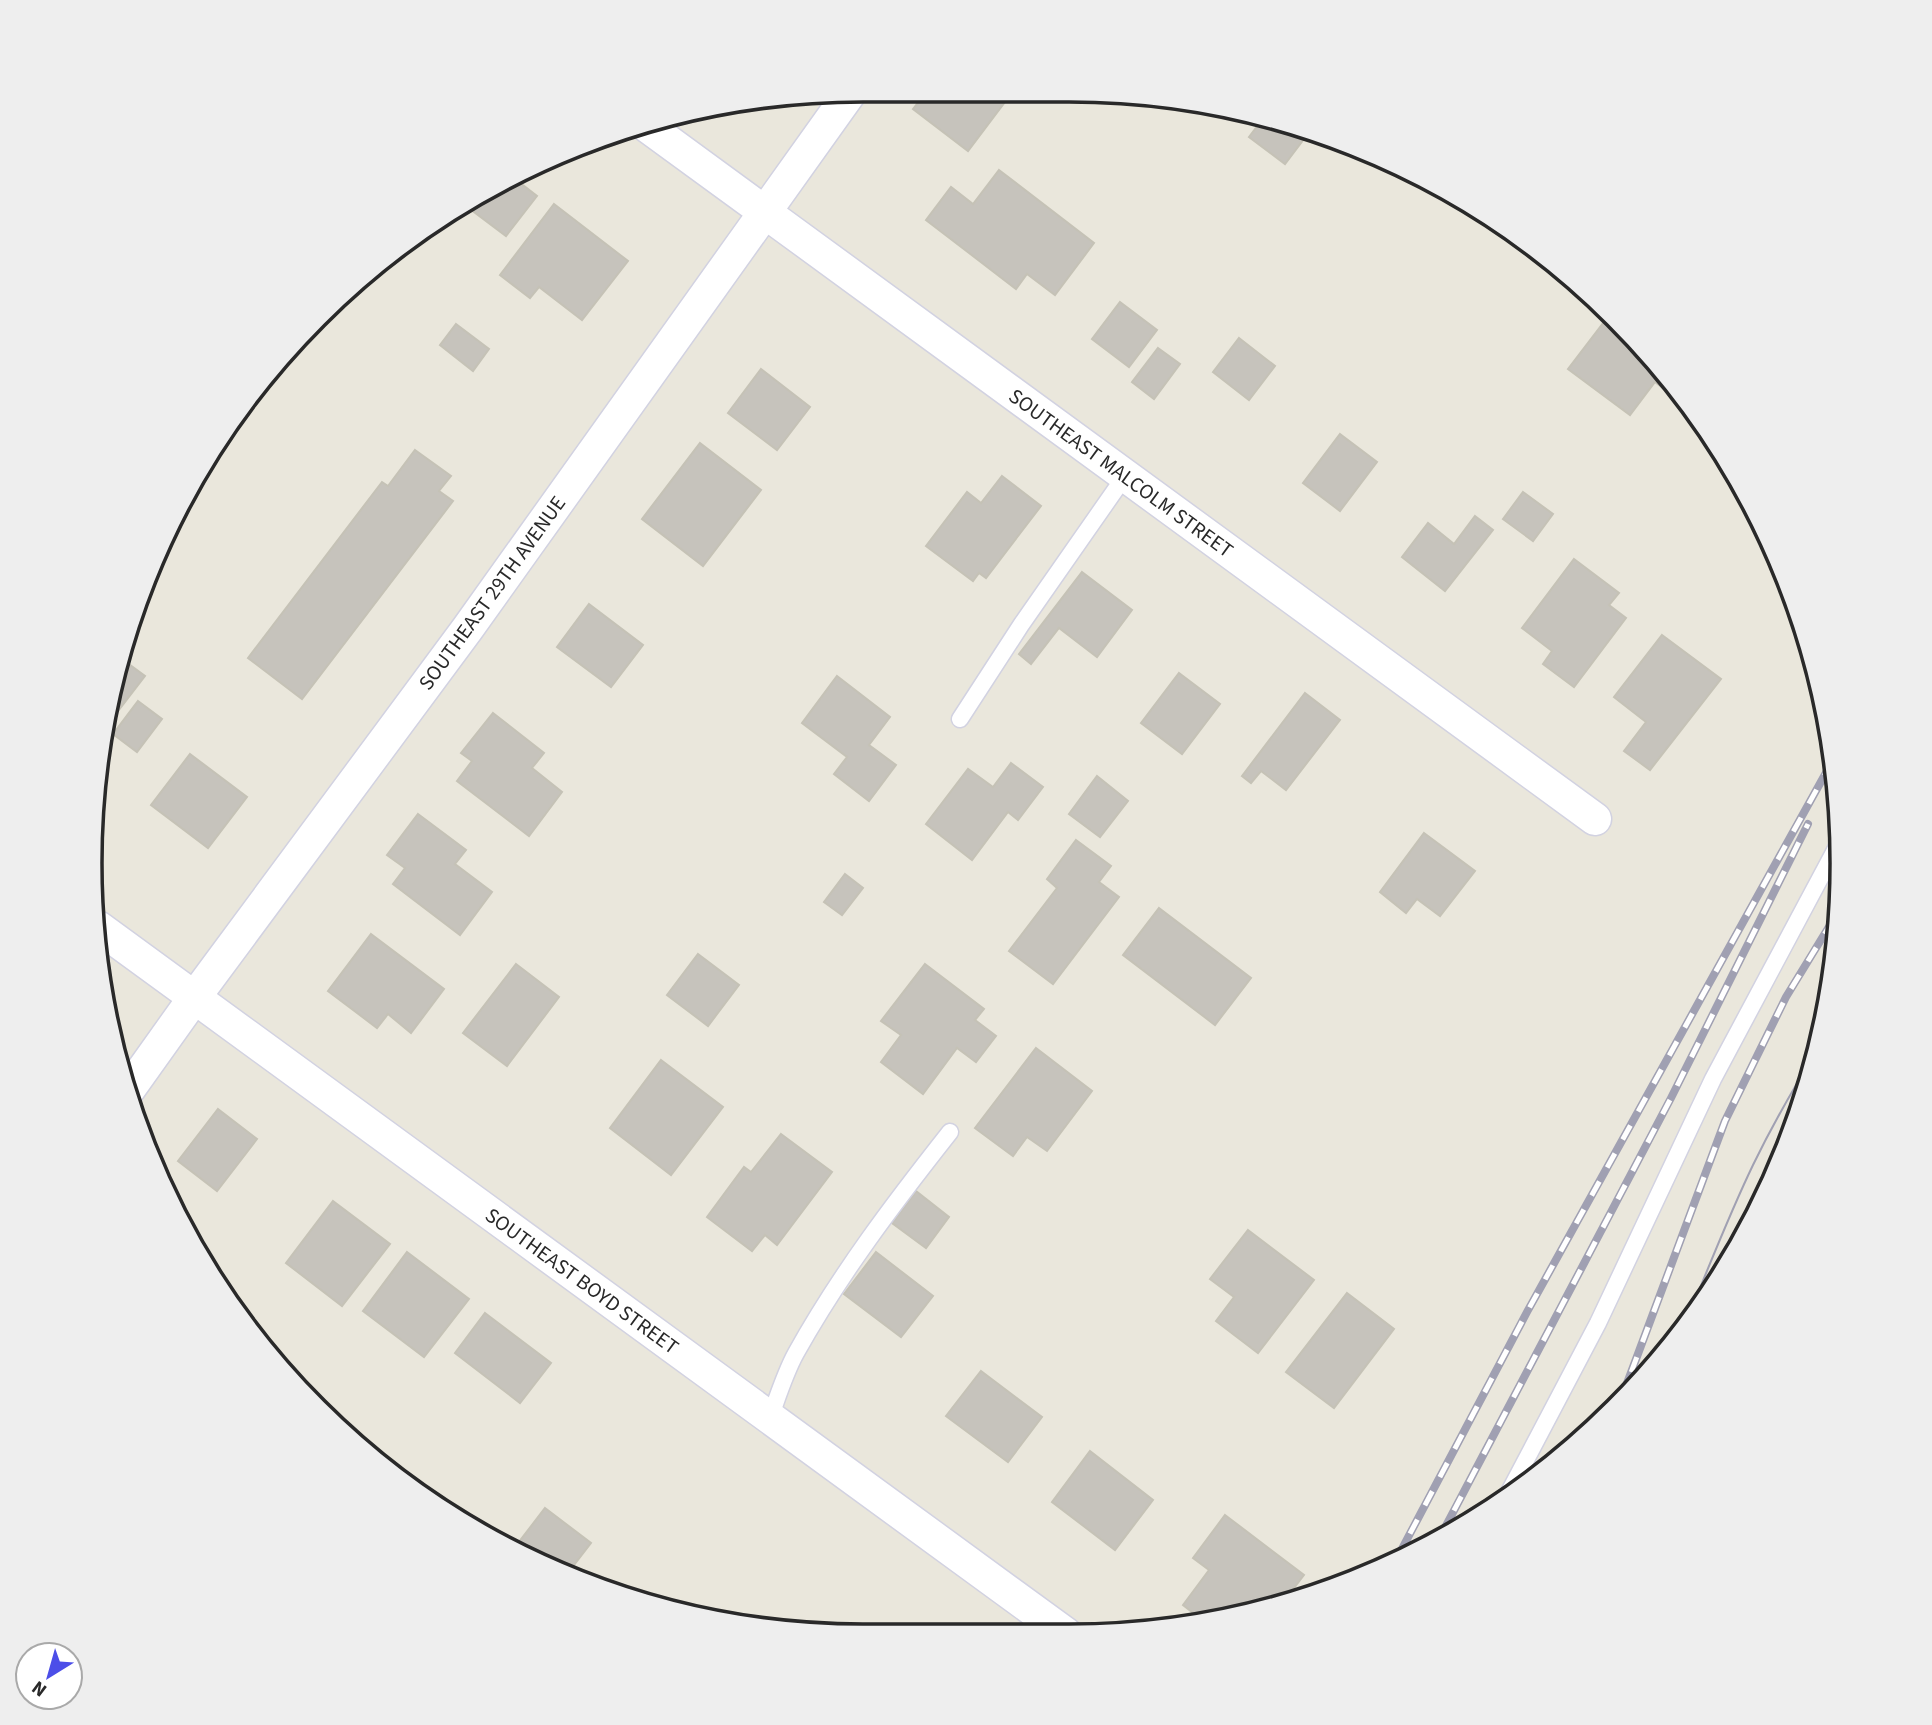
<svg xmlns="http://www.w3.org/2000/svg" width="1932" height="1725" font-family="'Source Sans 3',sans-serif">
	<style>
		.building { fill: #c6c3bc; stroke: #c5c2b6; stroke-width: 2 }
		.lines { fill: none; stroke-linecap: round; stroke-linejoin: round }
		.service-casing { stroke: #d2d2e1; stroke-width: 19 }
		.minor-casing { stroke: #d2d2e1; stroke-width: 35 }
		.service { stroke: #fff; stroke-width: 16 }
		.minor { stroke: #fff; stroke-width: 32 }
		.tram { stroke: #a0a0b2; stroke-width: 2 }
		.rail-casing { stroke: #a0a0b2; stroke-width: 8 }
		.rail { stroke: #fff; stroke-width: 5; stroke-dasharray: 16; stroke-linecap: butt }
		.labels { text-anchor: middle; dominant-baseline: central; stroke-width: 6; stroke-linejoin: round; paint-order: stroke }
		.street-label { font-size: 21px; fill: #292929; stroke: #fff }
		.rim { fill: none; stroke: #292929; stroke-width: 3.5 }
	</style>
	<rect width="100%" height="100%" fill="#eae7dc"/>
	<g class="building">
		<path d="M928,90H1014L968,151L913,109Z"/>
		<path d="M1238,110L1310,131L1285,164L1249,137L1258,125Z"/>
		<path d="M999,170L1094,243L1055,295L1027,274L1016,289L926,220L951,187L973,204Z"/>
		<path d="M510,175L537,196L506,236L470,209L477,199L475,197Z"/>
		<path d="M554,204L628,261L582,320L539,287L530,298L500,275Z"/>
		<path d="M1120,302L1157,330L1129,367L1092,339Z"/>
		<path d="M1610,314L1683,392L1685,395L1681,402L1655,382L1630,415L1568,369Z"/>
		<path d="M456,324L489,349L473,371L440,345Z"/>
		<path d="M1239,338L1275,366L1249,400L1213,372Z"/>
		<path d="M1158,348L1180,364L1154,399L1132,382Z"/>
		<path d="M761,369L810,407L777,450L728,413Z"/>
		<path d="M1340,434L1377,462L1340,511L1303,483Z"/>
		<path d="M700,443L761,490L703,566L642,519Z"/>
		<path d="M415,450L451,476L439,491L453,501L302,699L248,658L382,482L388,486Z"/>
		<path d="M1002,476L1041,506L986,578L979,573L973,581L926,546L967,492L981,503Z"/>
		<path d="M1523,492L1553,514L1533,541L1503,519Z"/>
		<path d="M1475,516L1493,530L1445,591L1402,557L1428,523L1454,544Z"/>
		<path d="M1574,559L1619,593L1609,605L1626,618L1574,687L1543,664L1552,651L1522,628Z"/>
		<path d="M1082,572L1132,610L1097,657L1059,628L1031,664L1019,654Z"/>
		<path d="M589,604L643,645L611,687L557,647Z"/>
		<path d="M1662,635L1721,679L1650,770L1624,751L1646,722L1614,697Z"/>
		<path d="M122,659L145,676L102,732L104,711Z"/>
		<path d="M1179,673L1220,704L1182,754L1141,723Z"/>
		<path d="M837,676L890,717L869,745L896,765L869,801L834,774L847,757L802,723Z"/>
		<path d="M1305,693L1340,720L1286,790L1261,771L1251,783L1242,776Z"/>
		<path d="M138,701L162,719L137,752L113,734Z"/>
		<path d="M493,713L544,753L532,768L562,792L529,836L457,781L472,761L461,753Z"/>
		<path d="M190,754L247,797L208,848L151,805Z"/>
		<path d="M1011,763L1043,787L1018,820L1008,812L972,860L926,824L968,769L993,787Z"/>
		<path d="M1097,776L1128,801L1100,837L1069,814Z"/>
		<path d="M418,814L466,850L455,864L492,892L460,935L393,884L405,868L387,855Z"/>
		<path d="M1424,833L1475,871L1440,916L1417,899L1406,913L1380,892Z"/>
		<path d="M1076,840L1111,866L1099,882L1119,897L1053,984L1009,951L1057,888L1047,879Z"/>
		<path d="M845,874L863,888L842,915L824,902Z"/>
		<path d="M1159,908L1251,978L1215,1025L1123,955Z"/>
		<path d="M371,934L444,989L411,1033L388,1014L377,1028L328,991Z"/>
		<path d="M698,954L739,985L708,1026L667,995Z"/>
		<path d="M516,964L559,997L507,1066L463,1033Z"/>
		<path d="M925,964L984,1009L975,1020L996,1036L976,1062L957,1048L923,1094L881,1062L901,1035L881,1021Z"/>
		<path d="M1036,1048L1092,1091L1047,1151L1027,1137L1013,1156L975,1128Z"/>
		<path d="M661,1060L723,1107L671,1175L610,1128Z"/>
		<path d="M218,1109L257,1139L217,1191L178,1161Z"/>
		<path d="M781,1134L832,1172L777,1245L765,1235L752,1251L707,1217L744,1167L751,1172Z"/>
		<path d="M916,1191L949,1217L926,1248L892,1223Z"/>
		<path d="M333,1201L390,1244L342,1306L286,1263Z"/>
		<path d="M1248,1230L1314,1280L1258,1353L1216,1321L1234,1297L1210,1279Z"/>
		<path d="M407,1252L469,1299L424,1357L363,1311Z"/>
		<path d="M876,1252L933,1296L901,1337L844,1294Z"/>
		<path d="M1347,1293L1394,1329L1334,1408L1286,1372Z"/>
		<path d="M485,1313L551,1363L520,1403L455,1353Z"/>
		<path d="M981,1371L1042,1417L1008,1462L946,1416Z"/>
		<path d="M1090,1451L1153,1500L1115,1550L1052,1502Z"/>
		<path d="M545,1508L591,1543L567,1574L521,1556L512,1551Z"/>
		<path d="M1225,1515L1304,1575L1281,1605L1262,1611L1256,1605L1250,1613L1202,1620L1183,1605L1209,1570L1193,1558Z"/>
	</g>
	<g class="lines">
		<g class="service-casing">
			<g id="service">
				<path d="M960,719L1021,625L1125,476"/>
				<path d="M770,1418C778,1396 785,1373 796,1353C840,1274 894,1203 950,1132"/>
				<path d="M1507,1496L1598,1323L1713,1079L1840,841"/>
			</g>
		</g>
		<g class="minor-casing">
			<g id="minor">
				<path d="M647,126L1595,819"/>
				<path d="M98,927L1066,1634"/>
				<path d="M127,1092L194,998L468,628L852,90"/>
			</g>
		</g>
		<use href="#service" class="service"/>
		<use href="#minor" class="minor"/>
		<path class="tram" d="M1685,1325C1707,1271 1728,1217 1753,1165C1772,1126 1793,1089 1816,1052"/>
		<g class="rail-casing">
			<g id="rail">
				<path d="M1620,1402L1725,1121L1786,997L1838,912"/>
				<path d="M1439,1539L1671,1098L1808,824"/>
				<path d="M1395,1562L1527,1312L1833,760"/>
			</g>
		</g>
		<use href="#rail" class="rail"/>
	</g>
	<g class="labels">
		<g class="street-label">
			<text transform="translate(1121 473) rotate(36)">SOUTHEAST MALCOLM STREET</text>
			<text transform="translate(492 593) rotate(-54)">SOUTHEAST 29TH AVENUE</text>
			<text transform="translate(582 1281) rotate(36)">SOUTHEAST BOYD STREET</text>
		</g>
	</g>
	<path d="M0 0H1932V1725H0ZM863 102H1069A761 761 0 0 1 1830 863V863A761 761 0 0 1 1069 1624H863A761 761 0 0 1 102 863V863A761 761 0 0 1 863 102Z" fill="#eee" fill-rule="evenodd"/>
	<path class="rim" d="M863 102H1069A761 761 0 0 1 1830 863V863A761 761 0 0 1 1069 1624H863A761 761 0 0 1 102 863V863A761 761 0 0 1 863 102Z"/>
	<g transform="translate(49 1676) rotate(217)"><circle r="33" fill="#ffffff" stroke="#a9a9a9" stroke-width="2"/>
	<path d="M0-5L12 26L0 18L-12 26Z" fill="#4c4ee8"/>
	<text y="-10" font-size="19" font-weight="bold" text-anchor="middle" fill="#292929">N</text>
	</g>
</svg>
